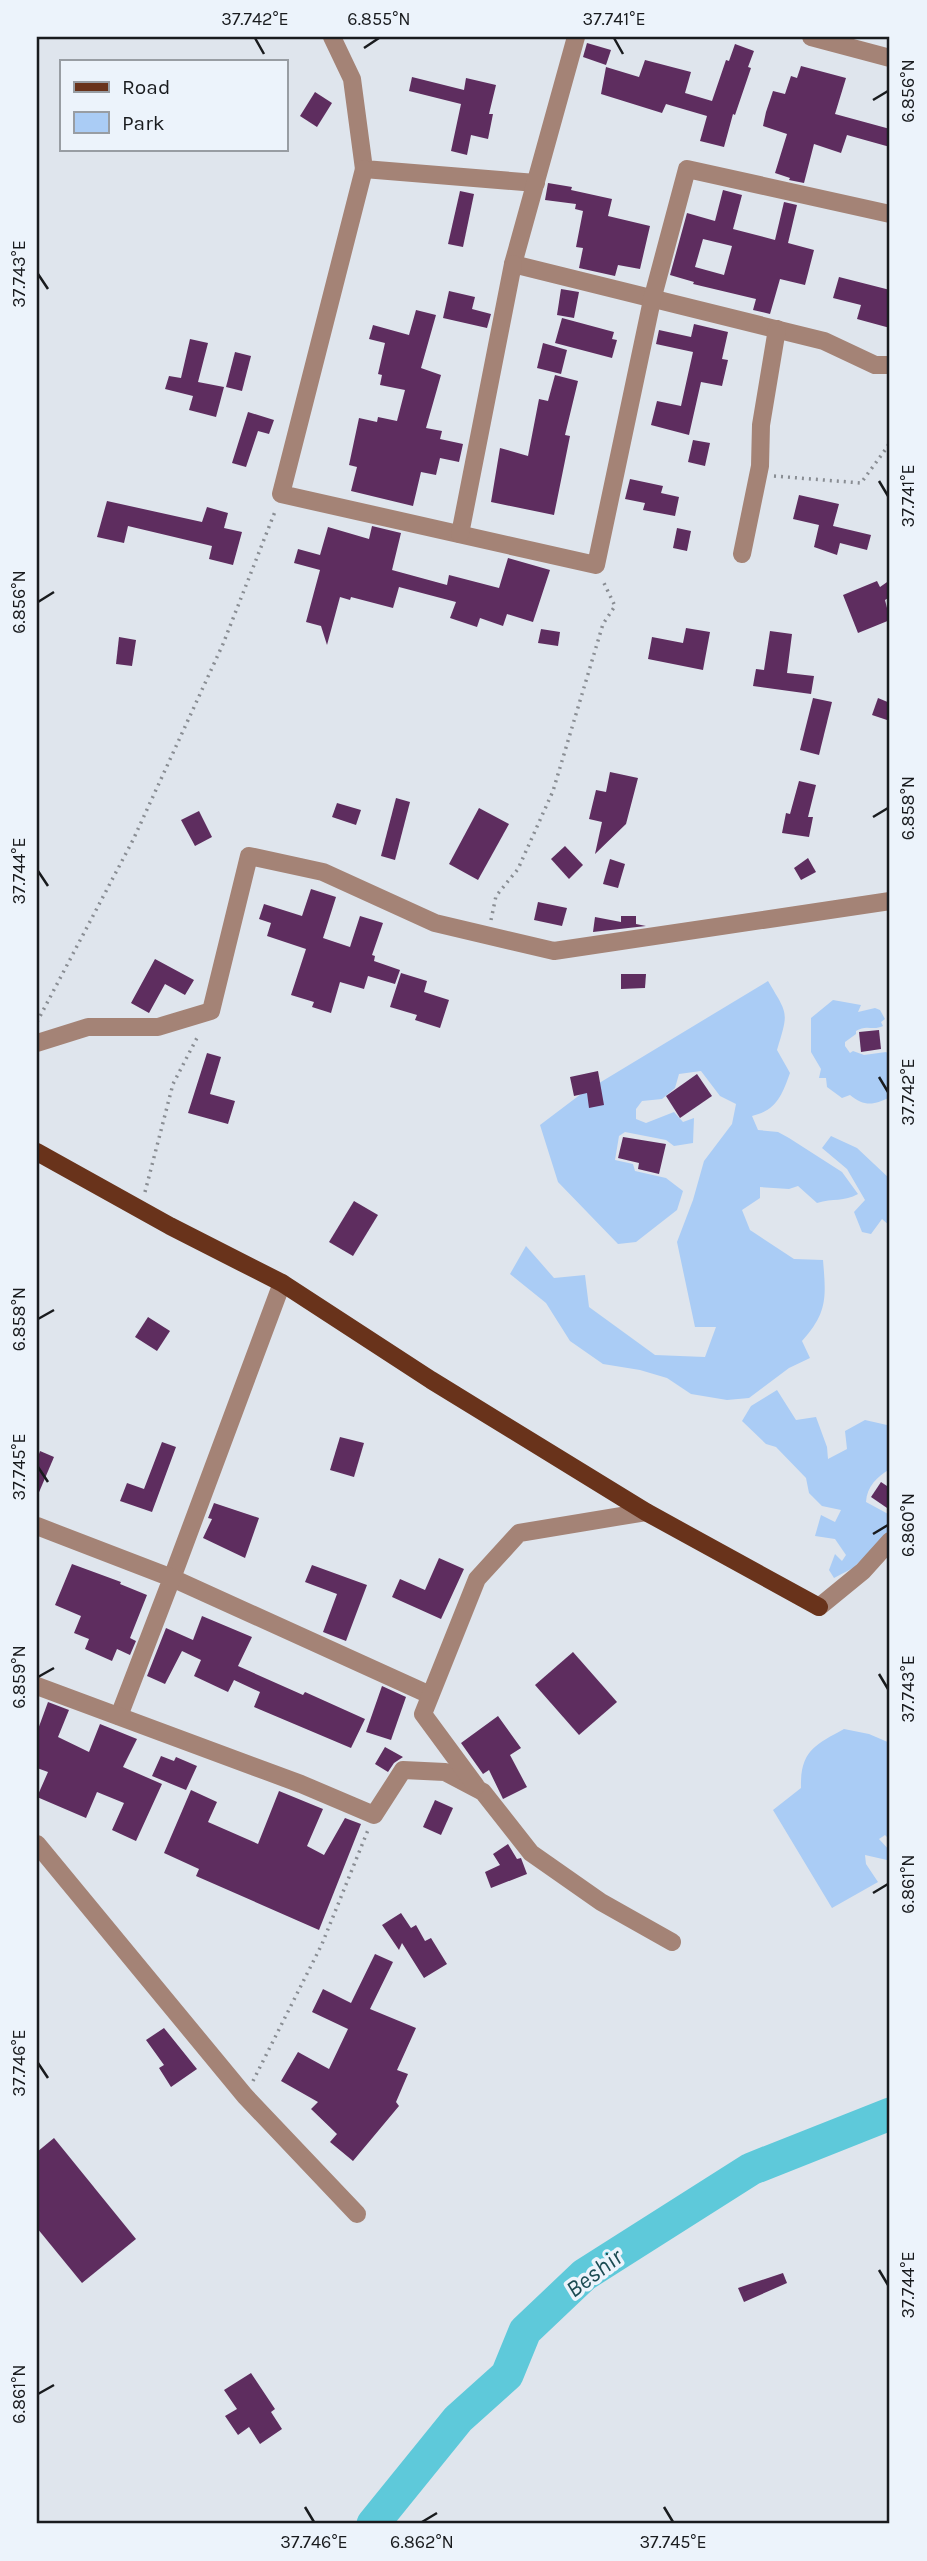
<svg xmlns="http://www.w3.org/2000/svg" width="927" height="2561" font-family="Karla,sans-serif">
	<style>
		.green { fill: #aaccf5 }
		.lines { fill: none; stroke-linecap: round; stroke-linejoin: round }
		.river { stroke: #5ec9da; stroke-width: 33 }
		.building { fill: #5e2d5f; fill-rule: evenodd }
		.path { stroke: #898d93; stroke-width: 3.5; stroke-dasharray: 2 5; stroke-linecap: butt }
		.minor { stroke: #a48376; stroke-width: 18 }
		.major { stroke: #69331b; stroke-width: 18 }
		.ticks { fill: none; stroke: #191b1e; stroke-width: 2.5 }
		.labels { text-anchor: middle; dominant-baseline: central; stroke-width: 7; stroke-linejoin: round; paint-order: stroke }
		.water-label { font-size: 24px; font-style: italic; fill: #1b4b52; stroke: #ecf3fb }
		.neatline { fill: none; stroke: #191b1e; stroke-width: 2.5 }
		.ticks-label { font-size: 18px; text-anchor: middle; fill: #191b1e }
	</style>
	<rect width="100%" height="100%" fill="#dfe5ed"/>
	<g class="green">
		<path d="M768,981C788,1015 789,1011 777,1050L790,1073C782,1095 777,1110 752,1116L758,1130L778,1132L789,1138L842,1172L858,1194C844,1202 833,1198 817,1203L798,1186L789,1189L760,1187V1198L742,1210L750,1230L794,1259L823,1260C826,1297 828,1312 802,1341L810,1358L789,1368L749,1398L727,1400L691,1394L667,1378L640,1370L603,1364L570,1341L546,1303L510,1274L526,1246L554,1278L585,1275L589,1307L655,1355L705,1357L716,1327H695L677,1242L693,1200L704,1161L732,1124L736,1104L720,1096L701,1071L679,1074L675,1088L662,1099L642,1101L636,1109V1119L646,1123L674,1112L683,1122L694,1118L693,1143L674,1146L666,1140L625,1132L619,1136L615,1160L633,1164L635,1171L666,1178L683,1191L677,1210L636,1242L618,1244L558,1182L540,1125L581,1094Z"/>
		<path d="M833,1000L861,1005L858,1012L875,1008L880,1010L885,1019L881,1022L883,1026C873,1031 866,1024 856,1031V1034L845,1042V1046L850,1053L853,1051L864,1055L886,1052L890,1055V1097C875,1105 864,1107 850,1095L842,1098L827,1087L826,1078H819L821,1069L811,1052V1018Z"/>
		<path d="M831,1136L857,1148L890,1179V1226L882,1219L871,1234L862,1232L854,1212L865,1200L847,1169L822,1148Z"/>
		<path d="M777,1390L796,1420L816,1417L827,1447L828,1459L847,1449L845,1431L865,1420L887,1425L890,1437V1469C877,1477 867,1486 866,1502L890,1515V1532L853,1568L834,1578L829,1570L835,1554L842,1561L846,1555L835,1539L815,1536L821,1515L835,1522L841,1510L822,1506L809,1493L806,1478L776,1447L766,1444L742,1421L751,1406Z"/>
		<path d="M844,1729L869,1734L890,1743V1840L885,1835L879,1839L890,1851V1858L887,1860L865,1855L866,1864L878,1882L832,1908L773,1810L801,1788C800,1751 815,1745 844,1729Z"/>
	</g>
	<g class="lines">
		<path class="river" d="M373,2524L458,2419L507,2375L525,2331L584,2275L751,2169L890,2114"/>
	</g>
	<g class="building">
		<path d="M587,43L611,50L606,65L583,57Z"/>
		<path d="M735,44L754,51L748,67L751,68L735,115L733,114L724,147L700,141L707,116L666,104L662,113L601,94L606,67L639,77L645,60L691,72L685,93L712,101L726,60L729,61Z"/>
		<path d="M801,66L846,78L835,114L890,129V147L847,135L841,153L814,144L804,183L789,180L790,178L775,173L787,134L763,126L766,112L773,91L785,94L791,76L797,78Z"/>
		<path d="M412,77L464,90L466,78L496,85L489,114H493L488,139L471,135L467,155L451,151L461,104L409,91Z"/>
		<path d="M315,92L332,103L317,127L300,116Z"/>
		<path d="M548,183L572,187L571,190L612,199L608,216L650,226L640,269L618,265L615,276L579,268L583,248L576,247L583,211L575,209L576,204L545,200Z"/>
		<path d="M723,190L742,195L733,229L775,240L784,202L797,205L788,243L814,250L805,285L780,279L770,314L753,310L756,299L693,284L694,282L670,275L687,213L715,221ZM703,239L732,246L724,275L695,267Z"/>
		<path d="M460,191L474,194L463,247L448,244Z"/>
		<path d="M839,277L890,290V328L857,319L861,305L833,298Z"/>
		<path d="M561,289L579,292L574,318L557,315Z"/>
		<path d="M449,291L475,297L472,309L491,314L487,328L443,318Z"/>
		<path d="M416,310L436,315L421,368L441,375L426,428L442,431L440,439L463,444L459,462L440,458L436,475L421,472L413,506L351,491L357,467L349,465L359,418L377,422L378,417L397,421L405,390L380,385L382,375L378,374L385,343L369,339L373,325L409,335Z"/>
		<path d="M562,318L614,332L612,339L617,340L612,358L555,343Z"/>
		<path d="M694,324L728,332L722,359L728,360L722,386L701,382L689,435L651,425L657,401L681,406L693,352L656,344L659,330L691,337Z"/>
		<path d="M190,339L208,343L198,382L224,387L216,417L189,410L193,396L165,389L169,376L181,378Z"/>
		<path d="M543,343L567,350L561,374L537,368Z"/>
		<path d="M235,352L251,356L242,391L226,387Z"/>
		<path d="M555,375L578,381L565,435L570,436L554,515L491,502L500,448L528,456L539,399L548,401Z"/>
		<path d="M248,412L274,420L269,434L258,431L246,467L232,463Z"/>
		<path d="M693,440L710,443L705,466L688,462Z"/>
		<path d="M630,479L663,486L661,493L679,497L675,516L643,510L645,503L625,499Z"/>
		<path d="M799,495L839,504L833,526L871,535L867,550L840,543L837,555L814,547L819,525L793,519Z"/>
		<path d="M107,501L202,522L207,507L228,513L224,528L242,532L233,565L209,559L212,546L128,526L124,543L97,537Z"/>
		<path d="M372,526L401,533L392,570L447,585L449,575L499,588L508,558L550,570L533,622L507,614L503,626L480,618L477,627L450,618L456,602L399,587L393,608L351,597L350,600L340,597L327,645L321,626L306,622L320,570L294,563L298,549L320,555L328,527L369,539Z"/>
		<path d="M677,528L691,531L687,551L673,548Z"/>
		<path d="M890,580V597L885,600L890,620L858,633L843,595L877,581L880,587Z"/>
		<path d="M686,628L710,632L703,670L648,659L652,637L683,643Z"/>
		<path d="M541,629L560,632L558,646L538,643Z"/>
		<path d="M770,631L792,634L787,673L814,676L811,694L753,686L756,669L764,670Z"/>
		<path d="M119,637L136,640L132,666L116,664Z"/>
		<path d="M813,698L832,702L819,755L800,750Z"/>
		<path d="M878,698L890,703L887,720L872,715Z"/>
		<path d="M610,772L638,778L626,824L595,854L602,822L589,819L596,790L606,792Z"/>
		<path d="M799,781L816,785L808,817H813L809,837L782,833L786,813L790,814Z"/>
		<path d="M396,798L410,802L395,860L381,856Z"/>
		<path d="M337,803L361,810L356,825L332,817Z"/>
		<path d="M479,808L509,824L478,880L449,864Z"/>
		<path d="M199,811L212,837L195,846L181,820Z"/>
		<path d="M565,846L583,865L569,879L551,859Z"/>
		<path d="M808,858L816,872L801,880L794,868Z"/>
		<path d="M610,859L625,864L618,888L603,884Z"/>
		<path d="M311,889L336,897L323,938L350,947L360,916L383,923L372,955L375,956L374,961L400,970L395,984L368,976L364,989L340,982L331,1013L312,1007L314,1002L291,995L306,949L267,936L271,923L259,919L264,904L302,916Z"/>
		<path d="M538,902L567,908L562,926L534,920Z"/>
		<path d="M621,916H636V924L646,926L593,932L595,917L621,922Z"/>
		<path d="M155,959L194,980L185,995L165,984L149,1013L131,1003Z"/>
		<path d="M401,973L427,981L424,992L449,1000L440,1028L415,1020L417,1015L390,1007Z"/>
		<path d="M621,974H646L645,988L621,989Z"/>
		<path d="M879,1030L881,1049L861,1052L859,1032Z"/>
		<path d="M207,1053L221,1057L210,1094L235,1101L228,1124L188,1113Z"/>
		<path d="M598,1071L604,1105L589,1108L587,1093L574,1096L570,1077Z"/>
		<path d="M697,1074L712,1096L680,1118L666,1096Z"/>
		<path d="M623,1137L666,1144L659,1174L638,1169L639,1163L618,1158Z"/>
		<path d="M354,1201L378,1215L353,1256L329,1242Z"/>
		<path d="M148,1317L170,1331L157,1351L135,1337Z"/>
		<path d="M340,1437L364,1443L354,1477L330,1470Z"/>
		<path d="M162,1442L176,1447L152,1512L120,1501L127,1483L144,1489Z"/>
		<path d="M40,1451L54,1457L37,1497V1460Z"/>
		<path d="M881,1482L890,1488V1510L871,1497Z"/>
		<path d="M214,1503L259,1518L245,1558L203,1538L212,1519L208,1518Z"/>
		<path d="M439,1558L464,1569L441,1619L392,1597L400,1579L425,1590Z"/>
		<path d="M72,1564L121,1582L120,1584L147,1595L130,1638L136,1641L130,1655L117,1649L112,1661L85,1649L89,1639L74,1633L81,1616L55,1605Z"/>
		<path d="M312,1565L367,1585L346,1641L323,1632L337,1594L305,1582Z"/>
		<path d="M202,1616L252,1637L238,1666L303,1695L305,1692L365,1719L351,1748L254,1707L260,1692L234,1680L228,1692L194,1676L201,1660L182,1651L165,1684L147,1676L166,1628L193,1640Z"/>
		<path d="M573,1652L617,1702L579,1735L535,1685Z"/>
		<path d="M382,1686L406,1697L391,1740L366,1732Z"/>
		<path d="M48,1702L69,1710L58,1737L89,1752L100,1724L137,1739L123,1767L162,1784L136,1841L112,1830L124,1803L97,1792L86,1818L37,1797L48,1772L37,1768V1732Z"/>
		<path d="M498,1716L521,1748L510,1755L527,1787L503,1799L489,1770L483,1774L461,1743Z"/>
		<path d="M385,1747L403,1757L394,1763L388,1772L375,1764Z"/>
		<path d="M161,1756L174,1761L176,1757L197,1766L186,1790L152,1776Z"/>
		<path d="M191,1790L217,1802L208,1822L258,1844L279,1791L323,1809L307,1846L324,1855L345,1818L361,1824L319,1930L196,1876L199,1869L164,1853Z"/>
		<path d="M435,1800L453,1808L441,1835L423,1827Z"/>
		<path d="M508,1844L517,1859L521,1858L527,1874L491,1888L485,1872L500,1865L493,1854Z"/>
		<path d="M401,1913L411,1928L416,1925L425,1941L431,1938L447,1964L424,1978L402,1943L399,1950L382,1925Z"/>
		<path d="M375,1954L393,1962L370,2009L416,2028L397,2070L408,2074L396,2102L399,2106L353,2161L330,2142L337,2134L311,2109L318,2102L281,2081L298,2052L329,2069L348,2029L312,2012L323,1989L351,2003Z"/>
		<path d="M164,2028L197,2069L171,2087L159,2068L164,2065L146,2040Z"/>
		<path d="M54,2138L136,2239L82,2283L37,2228V2152Z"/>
		<path d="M783,2273L787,2283L744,2302L738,2288Z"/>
		<path d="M251,2373L275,2409L271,2412L282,2429L260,2444L249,2427L238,2435L225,2416L237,2409L224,2390Z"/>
	</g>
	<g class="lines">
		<g class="path">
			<path d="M774,476L861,483L888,446L890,438"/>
			<path d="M491,920L496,896L518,869L553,791L603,624L615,606L602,579"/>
			<path d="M37,1022L133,840L223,644L276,509"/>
			<path d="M145,1192L173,1084L199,1034"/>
			<path d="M253,2081L322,1944L368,1830"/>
		</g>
		<g class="minor">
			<path d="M332,37L352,79L364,169L536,183"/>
			<path d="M576,37L513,264L824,341L875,365H890"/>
			<path d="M811,37L890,58"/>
			<path d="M364,169L281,494L596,565L652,300L687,169L890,214"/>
			<path d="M460,534L513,264"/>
			<path d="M742,554L760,466L761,425L777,329"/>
			<path d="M37,1043L88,1027H158L211,1011L249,856L323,872L435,923L554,951L890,901"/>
			<path d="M282,1283L172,1578L430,1695"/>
			<path d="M37,1526L172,1578L119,1716"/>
			<path d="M819,1607L863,1571L890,1541"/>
			<path d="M37,1686L301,1784L374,1815L403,1770L445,1772L483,1792L531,1853L601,1902L672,1942"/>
			<path d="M476,1786L423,1714L477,1579L519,1533L646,1512"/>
			<path d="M37,1844L245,2096L357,2214"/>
		</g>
		<path class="major" d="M37,1152L170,1226L282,1283L431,1380L646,1512L819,1607"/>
	</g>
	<path class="ticks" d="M255,38L264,54M614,38L623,54M364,48L379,38M873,100L888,91M38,274L48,289M879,481L888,496M38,602L54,592M873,817L888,808M38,871L48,886M879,1077L888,1092M38,1319L54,1310M38,1467L48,1482M873,1534L888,1525M879,1674L888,1689M38,1677L54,1668M873,1893L888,1884M38,2063L48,2078M879,2270L888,2285M38,2394L54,2385M305,2507L314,2522M664,2507L673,2522M422,2522L437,2513"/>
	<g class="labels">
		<g class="water-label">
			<text transform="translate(594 2273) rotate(-37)">Beshir</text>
		</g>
	</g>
	<rect width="927" height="2561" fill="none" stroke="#ecf3fb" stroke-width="77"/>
	<rect x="60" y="60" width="228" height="91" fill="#ecf3fb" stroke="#989da3" stroke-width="2"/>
	<rect x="74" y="82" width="35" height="10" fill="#69331b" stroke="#989da3" stroke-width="2"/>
	<text x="122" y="94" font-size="21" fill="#191b1e">Road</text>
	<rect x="74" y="112" width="35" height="21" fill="#aaccf5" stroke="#989da3" stroke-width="2"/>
	<text x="122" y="130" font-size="21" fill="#191b1e">Park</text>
	<rect x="38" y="38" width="850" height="2484" class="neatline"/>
	<g class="ticks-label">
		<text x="255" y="25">37.742°E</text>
		<text x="379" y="25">6.855°N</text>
		<text x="614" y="25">37.741°E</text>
		<text transform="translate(908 91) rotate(-90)" y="6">6.856°N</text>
		<text transform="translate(19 274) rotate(-90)" y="6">37.743°E</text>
		<text transform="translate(908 496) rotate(-90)" y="6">37.741°E</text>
		<text transform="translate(19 602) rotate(-90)" y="6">6.856°N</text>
		<text transform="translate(908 808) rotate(-90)" y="6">6.858°N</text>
		<text transform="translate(19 871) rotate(-90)" y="6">37.744°E</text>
		<text transform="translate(908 1092) rotate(-90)" y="6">37.742°E</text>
		<text transform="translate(19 1319) rotate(-90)" y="6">6.858°N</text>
		<text transform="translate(19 1467) rotate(-90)" y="6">37.745°E</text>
		<text transform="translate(908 1525) rotate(-90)" y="6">6.860°N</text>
		<text transform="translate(19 1677) rotate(-90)" y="6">6.859°N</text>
		<text transform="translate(908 1689) rotate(-90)" y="6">37.743°E</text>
		<text transform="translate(908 1884) rotate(-90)" y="6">6.861°N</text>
		<text transform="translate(19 2063) rotate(-90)" y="6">37.746°E</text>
		<text transform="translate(908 2285) rotate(-90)" y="6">37.744°E</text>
		<text transform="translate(19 2394) rotate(-90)" y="6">6.861°N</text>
		<text x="314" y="2548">37.746°E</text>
		<text x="422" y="2548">6.862°N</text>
		<text x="673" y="2548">37.745°E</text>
	</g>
</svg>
